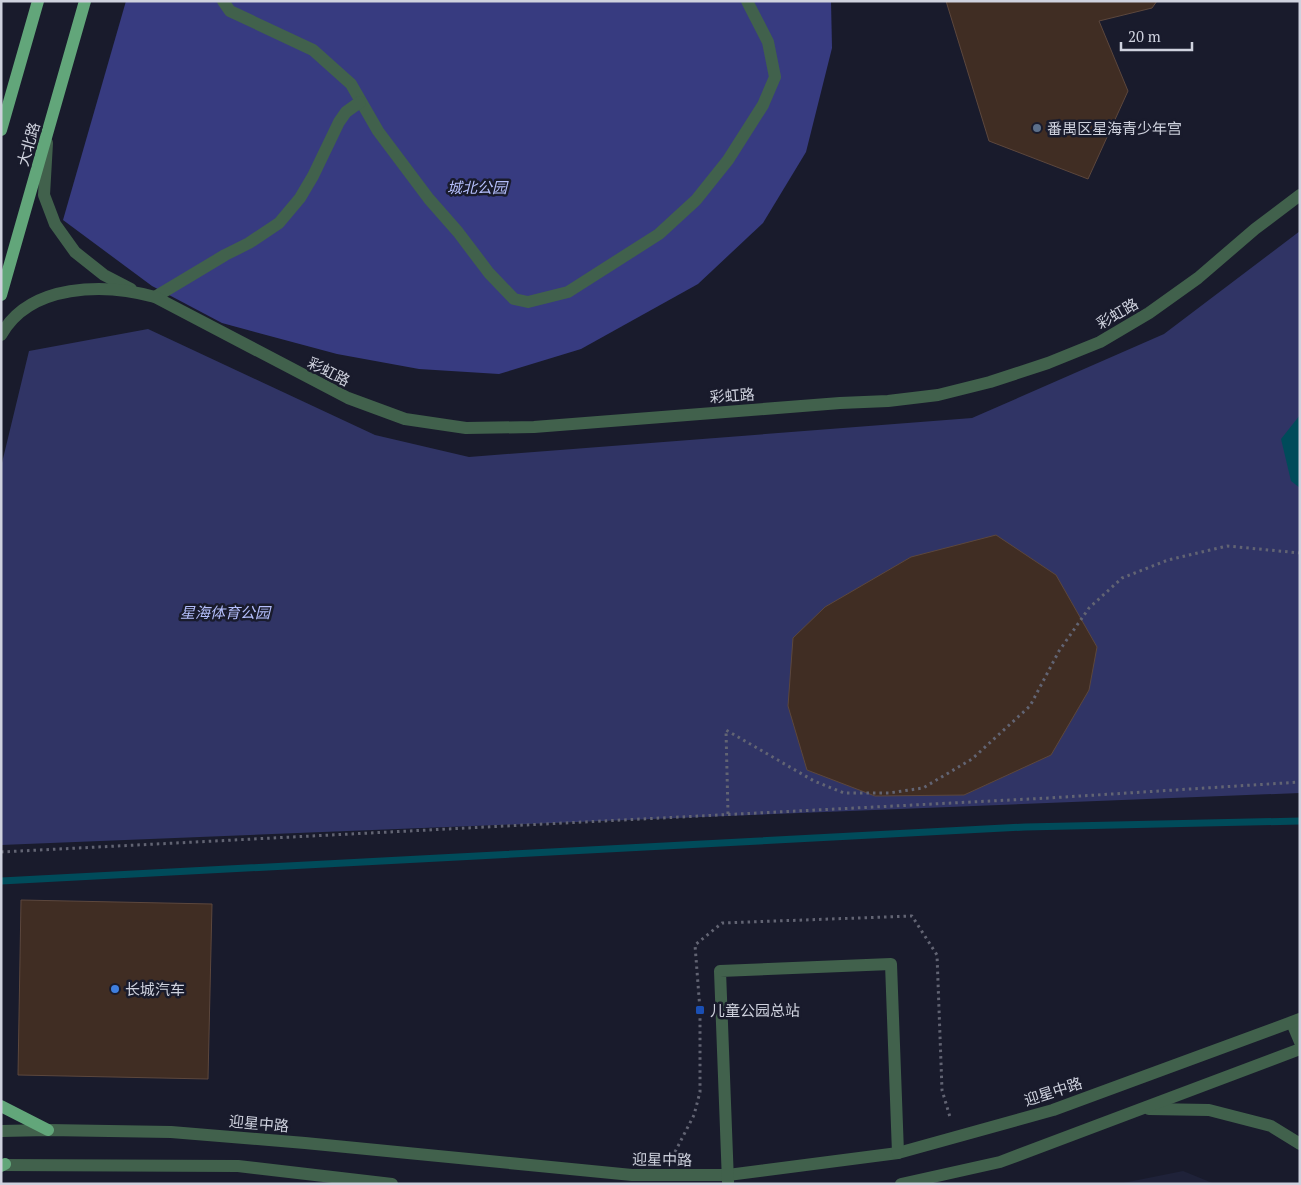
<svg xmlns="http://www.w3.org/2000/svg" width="1301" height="1185" font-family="'PT Serif','Noto Sans SC',serif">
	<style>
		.built { fill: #1f2239 }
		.green { fill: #303465 }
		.forest { fill: #373b80 }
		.water { fill: #004b5a }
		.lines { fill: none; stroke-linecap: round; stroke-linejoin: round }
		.stream { stroke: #004b5a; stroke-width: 7 }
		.building { fill: #402d23; stroke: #5c473d }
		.path { stroke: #626473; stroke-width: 3; stroke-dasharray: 2.5 4; stroke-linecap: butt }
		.minor { stroke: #41614c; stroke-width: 12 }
		.major { stroke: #62a67a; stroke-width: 12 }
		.service-dot { fill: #5c6f8a; stroke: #191b2c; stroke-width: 2 }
		.shop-dot { fill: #3f7fe0; stroke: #191b2c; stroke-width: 2 }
		.transit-dot { fill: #1a4fb4; stroke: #191b2c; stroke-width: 2 }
		.labels { text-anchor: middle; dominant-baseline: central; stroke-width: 5; stroke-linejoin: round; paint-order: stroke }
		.poi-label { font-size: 15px; fill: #cfd2de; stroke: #191b2c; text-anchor: start }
		.street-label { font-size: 15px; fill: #cfd2de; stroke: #191b2c }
		.park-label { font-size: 15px; font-style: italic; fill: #b5bffc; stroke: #191b2c }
	</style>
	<rect width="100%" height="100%" fill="#191b2c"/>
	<path class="built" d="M1183,1171L1215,1184H1118Z"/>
	<path class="green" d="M1300,231V793L1,845V467L29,351L148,329L375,435L469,457L972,418L1164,334Z"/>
	<path class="forest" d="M126,1H831L832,48L806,152L763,223L698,284L581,349L499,374L419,369L337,354L222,323L152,286L63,220Z"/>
	<path class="water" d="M1300,415V488L1291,481L1281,439Z"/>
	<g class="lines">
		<path class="stream" d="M1,881L1025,827L1300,821"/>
	</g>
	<g class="building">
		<path d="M946,1H1157L1152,8L1099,21L1128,91L1088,179L989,141Z"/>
		<path d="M996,535L1056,575L1097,647L1089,690L1051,755L964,795L875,796L807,770L788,706L793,638L825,607L911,557Z"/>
		<path d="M21,900L212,904L208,1079L18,1075Z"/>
	</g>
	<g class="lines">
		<g class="path">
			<path d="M728,814L726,730L814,781L844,793H889L923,788L972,759L1030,706L1059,651L1089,608L1122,578L1168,560L1227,546L1300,553"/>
			<path d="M1,852L1049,798L1300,782"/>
			<path d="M675,1152L694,1115L700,1092V1010L695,945L722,923L912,916L937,955L942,1090L950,1117"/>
		</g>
		<g class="minor">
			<path d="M223,1L230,11L313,50L351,84L378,131L429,199L458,232L489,273L514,299L528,302L568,292L659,234L696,200L728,160L763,105L775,77L768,42L747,1"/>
			<path d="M47,143L44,195L55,224L75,252L104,275L131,289"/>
			<path d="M155,297L225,255L249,243L279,223L300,198L313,176L339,122L346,112L360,102"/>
			<path d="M1,335C30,283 105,283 155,297L348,398L405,419L466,428L534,427L840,403L888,401L938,395L990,382L1048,363L1100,342L1149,313L1198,278L1255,229L1300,195"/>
			<path d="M1292,1023L1300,1042"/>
			<path d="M1149,1109L1209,1110L1271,1126L1300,1144"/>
			<path d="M1,1131L48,1130L171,1132L305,1143L632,1175H728L898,1153L1053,1110L1300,1019"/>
			<path d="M1,1165L238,1166L392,1184"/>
			<path d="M728,1182L720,971L891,964L898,1153"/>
			<path d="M901,1184L1000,1162L1300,1049"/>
		</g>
		<g class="major">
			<path d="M1,130L38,1"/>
			<path d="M1,295L85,1"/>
			<path d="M1,1106L48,1130"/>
			<path d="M1,1166L5,1164"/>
		</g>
	</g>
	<circle class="service-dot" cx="1037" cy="128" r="5"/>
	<circle class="shop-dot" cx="115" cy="989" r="5"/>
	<rect class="transit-dot" x="695" y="1005" width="10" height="10" rx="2.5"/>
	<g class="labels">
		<g class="poi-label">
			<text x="1047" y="128">番禺区星海青少年宫</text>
			<text x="125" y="989">长城汽车</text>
			<text x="710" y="1010">儿童公园总站</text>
		</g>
		<g class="street-label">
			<text transform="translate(28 144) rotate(-74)">大北路</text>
			<text transform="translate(1117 313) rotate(-30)">彩虹路</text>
			<text transform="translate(329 371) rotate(27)">彩虹路</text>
			<text transform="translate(732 395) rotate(-4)">彩虹路</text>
			<text transform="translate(1053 1091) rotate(-18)">迎星中路</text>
			<text transform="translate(259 1123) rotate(5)">迎星中路</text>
			<text transform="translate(662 1159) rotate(1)">迎星中路</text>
		</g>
		<g class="park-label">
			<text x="477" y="187">城北公园</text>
			<text x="225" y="612">星海体育公园</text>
		</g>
	</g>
	<rect width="1301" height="1185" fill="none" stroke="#cfd2de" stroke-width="5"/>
	<path d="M1121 42v8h71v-8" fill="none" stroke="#cfd2de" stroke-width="2.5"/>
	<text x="1128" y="42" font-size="15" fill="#cfd2de" stroke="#191b2c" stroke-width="4" paint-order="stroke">20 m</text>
</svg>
